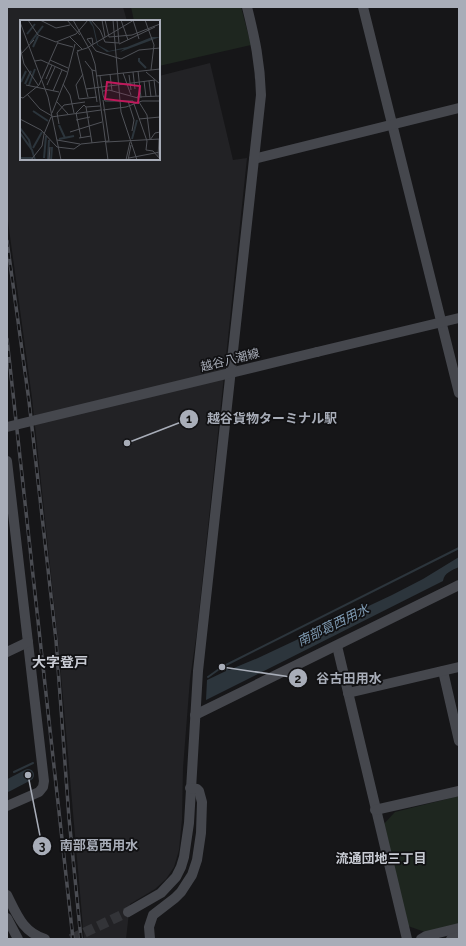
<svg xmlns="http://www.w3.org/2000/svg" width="466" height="946" font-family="Raleway,'Noto Sans JP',sans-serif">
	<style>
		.built { fill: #222225 }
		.green { fill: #1e261f }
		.water { fill: #2c353c }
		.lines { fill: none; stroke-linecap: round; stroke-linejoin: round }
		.stream { stroke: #2c353c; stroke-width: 2 }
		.river { stroke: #2c353c; stroke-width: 12 }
		.secondary-tunnel { stroke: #333438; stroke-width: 10; stroke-dasharray: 10 5; stroke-linecap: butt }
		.secondary { stroke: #45474d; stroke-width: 10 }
		.rail-casing { stroke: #4a4c52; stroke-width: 3.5 }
		.rail { stroke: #111113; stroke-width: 2; stroke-dasharray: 6; stroke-linecap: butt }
		.secondary-bridge { stroke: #45474d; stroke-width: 10 }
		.labels { text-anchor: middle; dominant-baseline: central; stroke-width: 3.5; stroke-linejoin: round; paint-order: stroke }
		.street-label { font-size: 12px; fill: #a8adb8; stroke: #111113 }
		.water-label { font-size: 13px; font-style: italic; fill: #7f9bb3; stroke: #111113 }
		.neighbourhood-label { font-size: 13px; font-weight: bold; fill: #c9ccd4; stroke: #111113 }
		.quarter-label { font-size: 14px; font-weight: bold; fill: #c9ccd4; stroke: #111113 }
		.inset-river { fill: none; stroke: #2c353c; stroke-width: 2 }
		.inset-road { fill: none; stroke: #505258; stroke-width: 1 }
		.view { fill: #c2185b; fill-opacity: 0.15; stroke: #c2185b; stroke-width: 2 }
		.inset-edge { fill: none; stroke: #a8adb8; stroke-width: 2 }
		.leader { fill: none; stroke: #a8adb8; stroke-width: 1.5 }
		.callout-dot { fill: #a8adb8; stroke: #111113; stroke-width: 1.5 }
		.mark-label { font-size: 12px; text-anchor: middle; font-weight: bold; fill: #111 }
		.callout-label { font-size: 13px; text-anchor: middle; font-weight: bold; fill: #a8adb8; stroke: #111113; stroke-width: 3.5; stroke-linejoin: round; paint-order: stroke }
	</style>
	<rect width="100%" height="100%" fill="#161618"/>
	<path class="built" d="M7,7H123L127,21H21V159H159V76L210,63L233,160L247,158L197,631L190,679L183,768L182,819L179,850L174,867L166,879L155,889L130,904L126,939H84L58,640L32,398L7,214Z"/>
	<g class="green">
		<path d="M131,7H241L251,45L159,66V21H134Z"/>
		<path d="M459,796V924L425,932L408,926L383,825L395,812Z"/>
	</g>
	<path class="water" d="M459,557V567C452,570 444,573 443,581L206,700L207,680L226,671V668L229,670L258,658L392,595L423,579Z"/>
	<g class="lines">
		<g class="stream">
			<path d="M208,677L222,667L459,548"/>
			<path d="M14,772L33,763"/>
		</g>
		<path class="river" d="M7,786L28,775"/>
		<path class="secondary-tunnel" d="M71,939L128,912"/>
		<g class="secondary">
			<path d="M363,7L459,393"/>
			<path d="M254,159L459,108"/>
			<path d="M317,352L459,318"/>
			<path d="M7,461L44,781L43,787L39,792L7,806"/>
			<path d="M337,646L407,939"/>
			<path d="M7,652L28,642"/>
			<path d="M443,671L459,741"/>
			<path d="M348,693L459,667"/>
			<path d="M195,715L459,585"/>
			<path d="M375,810L459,791"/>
			<path d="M7,895C17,915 23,932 45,939"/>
			<path d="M128,912L161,893L176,877L181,867L184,857L189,823L198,671L261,95C260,62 255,39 247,7"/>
			<path d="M7,918L18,939"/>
			<path d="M150,939L149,927L153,915L175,898L181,892L192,875L197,860L201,833L202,802L199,791L197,789L190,788"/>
			<path d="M421,939L426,936L459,928"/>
			<path d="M451,939L459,937"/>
		</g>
		<g class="rail-casing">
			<g id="rail">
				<path d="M7,241L29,401L56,640L69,818L81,939"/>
				<path d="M7,339L73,939"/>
			</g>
		</g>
		<use href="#rail" class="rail"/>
		<path class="secondary-bridge" d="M7,427L317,352"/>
	</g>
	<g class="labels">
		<g class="street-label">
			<text transform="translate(230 360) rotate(-14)">越谷八潮線</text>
		</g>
		<g class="water-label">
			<text transform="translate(333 625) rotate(-26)">南部葛西用水</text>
		</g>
		<g class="neighbourhood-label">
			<text x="381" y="858">流通団地三丁目</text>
		</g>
		<g class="quarter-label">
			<text x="60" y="662">大字登戸</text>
		</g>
	</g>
	<g transform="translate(20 20)">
		<rect width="140" height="140" fill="#161618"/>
		<path d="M68,0L71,1L74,7L78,25L89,31L107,27L132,17H140L100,32L104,29L87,32L77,25L73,7Z" fill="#2c353c"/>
		<path class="inset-river" d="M7,14L15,4M10,23L23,6M13,27L18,16M119,38V41L126,48M1,62L6,51M5,64L11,51M9,65L15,49M13,91L28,101M39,105L45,118M0,108L9,120L11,128M0,113L12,130L15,140M39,119L54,116M112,119L117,100M13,128L22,112M0,138H13M24,138L26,116M28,139L29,120M31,140L32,127"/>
		<path class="inset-road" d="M8,0L18,15L36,22L56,14L68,0M20,0L36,8L50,5M47,0L60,15M53,0L71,32L75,44L88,140M71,0L80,10L85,22L99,23M82,0L85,17M85,0L89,17L112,15L140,4M93,0L101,92L117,140M97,0L99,23M101,0L108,20M113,0L119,19M125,0L134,25L131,50M0,2L28,77L41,140M50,17L62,29M38,23L53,27M73,24L72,18L67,19L76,31L101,39L119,30L140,28M99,24L135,7M0,27L4,44L18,65M59,31H57L67,28L114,0M57,32L68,77M0,35L14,20M30,40L48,48M15,41L21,40L47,52M65,41L72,50L76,51M72,50L77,82M118,51L121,78M113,52L115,69M126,52L140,64M103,53L111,75M63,54L56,65L59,79L77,77M90,54L92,71M109,55L111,70M76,56L140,49M80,56L83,75M26,59L32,45M134,60L136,76M124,61L126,77M129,61L131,77M43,64L50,75L54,93M6,65L39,72M27,65L35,47M66,69L135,60M33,71L42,50M83,71L89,70L118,78M7,74L20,89L32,96M83,75L85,81H113L127,121L126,130L133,131L140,139M0,77L3,78L19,65L38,22M117,77L140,76M83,80L89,121M108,81L114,100L112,111M37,82L48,94M119,82L127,95L130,119M64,85L66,87L72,123M66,87L80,86M83,90L106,87L122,81H140M32,93L47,55L55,24M0,99L21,110L37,127L54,129L61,124L89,121M119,99L140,97M56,100L70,97M39,104L37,93L44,85L65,82M50,112L82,102M59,118L71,116M61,118L56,93L64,85M37,120L60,124M130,120L135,113L140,112M86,122L140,119M138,137L139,119M109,138L140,132M11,140L22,126L24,114L31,97L81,90M29,140L30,127M106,140L110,122M108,140L111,125"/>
		<path class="view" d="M87,62L120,66L118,83L85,79Z"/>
		<rect width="140" height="140" class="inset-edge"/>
	</g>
	<path class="leader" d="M127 443L189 419M222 667L298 678M28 775L42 846"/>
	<g class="callout-dot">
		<circle cx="127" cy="443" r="4"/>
		<circle cx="222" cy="667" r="4"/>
		<circle cx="28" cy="775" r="4"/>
		<circle cx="189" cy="419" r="10"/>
		<circle cx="298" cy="678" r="10"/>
		<circle cx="42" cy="846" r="10"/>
	</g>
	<g class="mark-label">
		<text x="189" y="423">1</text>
		<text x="298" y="683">2</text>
		<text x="42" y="850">3</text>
	</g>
	<g class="callout-label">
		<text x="272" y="423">越谷貨物ターミナル駅</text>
		<text x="349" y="683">谷古田用水</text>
		<text x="99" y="850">南部葛西用水</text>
	</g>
	<rect width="466" height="946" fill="none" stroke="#a8adb8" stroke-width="16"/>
</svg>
